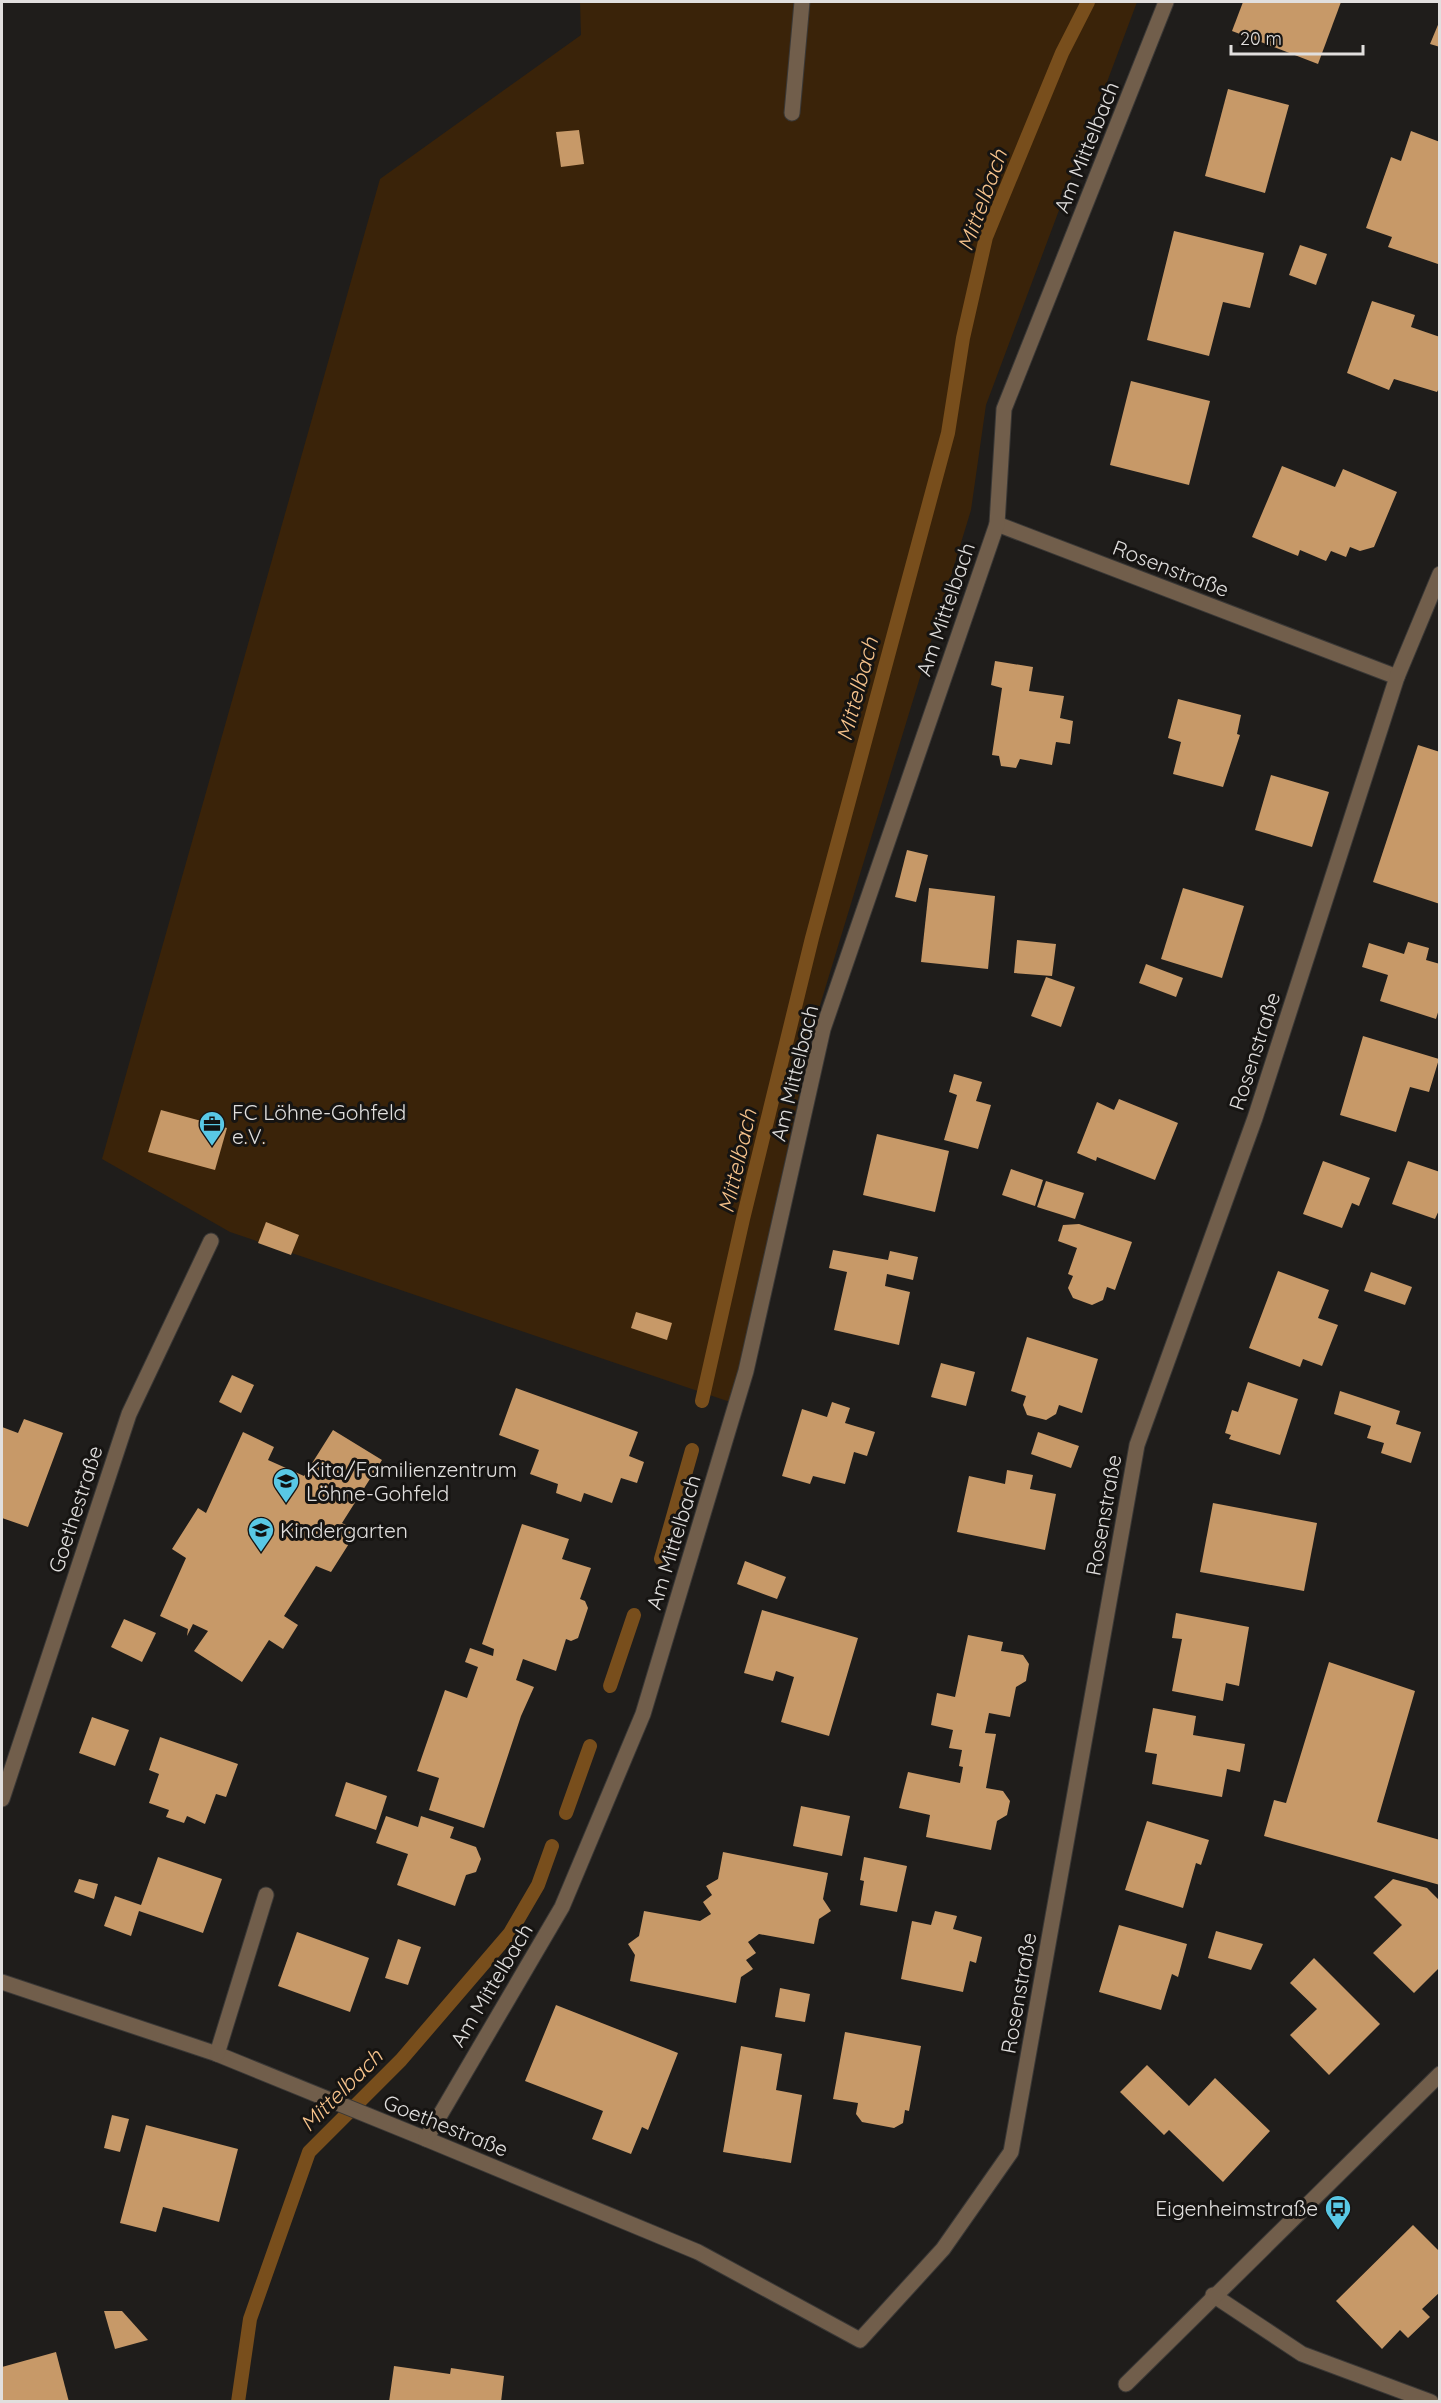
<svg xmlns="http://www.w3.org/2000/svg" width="1441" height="2403" font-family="Quicksand,sans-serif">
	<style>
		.green { fill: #3a2309 }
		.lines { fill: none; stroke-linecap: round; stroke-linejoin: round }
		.stream { stroke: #784e1c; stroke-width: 14 }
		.building { fill: #c79968 }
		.minor-casing { stroke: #3a3836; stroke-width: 17 }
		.minor { stroke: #715e4b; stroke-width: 15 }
		.labels { text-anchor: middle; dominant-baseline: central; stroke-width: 6; stroke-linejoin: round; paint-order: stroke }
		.street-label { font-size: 21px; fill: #e1dfde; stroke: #161412 }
		.poi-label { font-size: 21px; fill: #e1dfde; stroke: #161412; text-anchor: start }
		.water-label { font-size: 22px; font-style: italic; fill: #f7c38c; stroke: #161412 }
	</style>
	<rect width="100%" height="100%" fill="#1f1d1b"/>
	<path class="green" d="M580,2H1137L986,405L971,510L814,1025L733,1403L230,1232L102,1159L380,179L581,35Z"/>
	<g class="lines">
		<g class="stream">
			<path d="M702,1401L743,1219L812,938L948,433L963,338L986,237L1062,53L1088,2"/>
			<path d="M661,1559L692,1450"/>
			<path d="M610,1686L634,1615"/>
			<path d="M566,1813L590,1746"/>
			<path d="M238,2402L250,2319L309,2152L401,2060L510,1933L538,1885L552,1846"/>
		</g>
	</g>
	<g class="building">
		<path d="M1243,2H1341L1318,64L1232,31Z"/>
		<path d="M1440,20V47L1430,44Z"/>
		<path d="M1228,89L1289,105L1265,193L1205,176Z"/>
		<path d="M579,130L584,164L561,167L556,132Z"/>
		<path d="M1411,131L1440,142L1438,264L1388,247L1392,237L1366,228L1391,157L1401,161Z"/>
		<path d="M1174,231L1264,253L1250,308L1223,302L1209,356L1147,340Z"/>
		<path d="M1300,245L1327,254L1316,285L1289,275Z"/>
		<path d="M1372,301L1415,315L1411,327L1440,337V386L1437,392L1394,379L1389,390L1347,373Z"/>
		<path d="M1131,381L1210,401L1189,485L1110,465Z"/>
		<path d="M1282,466L1335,487L1343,469L1397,492L1374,547L1360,551L1350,547L1346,557L1331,551L1326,561L1300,550L1298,556L1252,537Z"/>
		<path d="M995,661L1033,667L1029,691L1064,696L1060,718L1073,721L1070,744L1056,742L1052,765L1020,759L1016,768L1001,766L999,756L992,755L1002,688L991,685Z"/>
		<path d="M1178,699L1241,715L1237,734L1240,735L1223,787L1173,774L1181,742L1168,738Z"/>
		<path d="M1418,745L1440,752V904L1373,882Z"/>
		<path d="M1271,775L1329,792L1312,847L1255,830Z"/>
		<path d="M907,850L928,855L916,902L895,897Z"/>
		<path d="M929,888L995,896L988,969L921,962Z"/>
		<path d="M1183,888L1244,906L1222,978L1161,959Z"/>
		<path d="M1017,940L1056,944L1052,976L1014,973Z"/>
		<path d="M1408,942L1429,948L1426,960L1440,964V1006L1436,1019L1380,1001L1388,975L1362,967L1369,943L1404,954Z"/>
		<path d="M1146,964L1183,978L1176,997L1139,983Z"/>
		<path d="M1046,977L1075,987L1061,1027L1031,1016Z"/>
		<path d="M1363,1036L1439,1059L1429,1092L1410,1087L1396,1132L1340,1115Z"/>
		<path d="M954,1074L982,1082L976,1101L991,1105L978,1149L944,1140L957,1095L949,1092Z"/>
		<path d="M1119,1099L1178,1123L1155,1180L1097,1157L1096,1161L1077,1153L1097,1102L1114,1110Z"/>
		<path d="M161,1110L227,1128L215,1170L148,1152Z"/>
		<path d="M877,1134L949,1151L935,1212L863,1195Z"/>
		<path d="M1323,1161L1370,1178L1359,1206L1352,1203L1342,1228L1303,1214Z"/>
		<path d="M1408,1161L1440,1172V1208L1435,1219L1392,1204Z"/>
		<path d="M1011,1169L1043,1180L1035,1206L1002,1195Z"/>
		<path d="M1046,1181L1084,1193L1075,1219L1037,1207Z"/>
		<path d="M266,1222L299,1235L291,1255L258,1243Z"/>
		<path d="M1079,1224L1132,1242L1115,1290L1107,1287L1103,1300L1092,1305L1073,1298L1068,1288L1073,1276L1068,1274L1077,1248L1058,1241L1063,1225Z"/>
		<path d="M833,1250L888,1260L890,1251L918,1257L913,1280L887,1274L885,1286L910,1292L899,1345L834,1330L847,1272L829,1268Z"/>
		<path d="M1278,1271L1329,1290L1318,1318L1338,1325L1322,1366L1303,1359L1300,1367L1249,1348Z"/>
		<path d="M1371,1272L1412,1287L1405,1305L1364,1291Z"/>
		<path d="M636,1312L672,1323L667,1340L631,1328Z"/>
		<path d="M1027,1337L1098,1359L1082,1413L1059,1405L1056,1414L1046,1420L1027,1415L1023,1405L1026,1396L1011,1391Z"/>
		<path d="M941,1363L975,1372L966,1406L931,1397Z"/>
		<path d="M232,1375L254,1385L241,1413L219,1402Z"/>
		<path d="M1248,1382L1298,1399L1280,1455L1229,1439L1231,1435L1225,1433L1232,1410L1238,1412Z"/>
		<path d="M516,1388L638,1432L629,1456L644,1462L637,1483L621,1478L612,1503L584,1493L581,1502L556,1493L558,1484L530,1474L539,1450L499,1435Z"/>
		<path d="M1340,1391L1400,1411L1396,1424L1421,1432L1411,1463L1381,1453L1384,1443L1367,1438L1371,1426L1334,1414Z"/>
		<path d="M832,1402L850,1408L845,1423L875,1432L867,1456L854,1452L845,1484L813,1476L810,1484L782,1476L802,1409L827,1417Z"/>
		<path d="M24,1419L63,1433L28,1527L2,1518V1427L18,1433Z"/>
		<path d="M333,1430L382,1460L342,1523L357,1531L331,1572L316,1566L284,1616L298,1625L283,1649L269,1640L242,1682L194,1651L208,1631L193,1624L187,1636L188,1629L160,1616L186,1558L172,1549L198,1508L206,1513L243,1432L274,1447L268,1460L304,1476Z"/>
		<path d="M1038,1432L1079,1446L1071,1468L1031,1454Z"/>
		<path d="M1007,1470L1033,1475L1030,1489L1056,1494L1045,1550L957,1532L969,1476L1005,1484Z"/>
		<path d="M1213,1503L1317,1523L1304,1591L1200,1572Z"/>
		<path d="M522,1524L569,1539L562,1559L591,1568L580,1599L585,1601L588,1608L578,1638L571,1641L566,1639L556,1671L523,1659L516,1680L534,1687L521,1716L484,1828L429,1810L439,1778L417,1771L445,1690L467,1698L478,1667L465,1662L470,1648L493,1656L494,1649L482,1644Z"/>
		<path d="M745,1561L786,1577L777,1599L737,1584Z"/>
		<path d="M762,1610L858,1638L829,1736L781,1722L794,1677L776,1671L773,1681L744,1673Z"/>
		<path d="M1176,1613L1249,1627L1239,1686L1226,1683L1223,1701L1172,1691L1182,1639L1172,1638Z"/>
		<path d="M124,1619L156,1633L142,1662L111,1647Z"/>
		<path d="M968,1635L1003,1642L1001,1651L1023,1655L1029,1664L1026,1681L1016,1687L1010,1717L989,1713L985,1733L996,1734L986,1788L1003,1791L1010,1801L1007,1815L997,1821L991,1850L926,1837L930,1815L899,1808L908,1772L960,1783L963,1767L959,1766L962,1750L949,1748L953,1730L931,1725L937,1693L955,1697Z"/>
		<path d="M1329,1662L1415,1691L1377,1822L1440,1840V1885L1264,1836L1274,1800L1286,1803Z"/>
		<path d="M1153,1708L1196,1716L1193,1735L1245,1744L1240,1772L1227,1769L1222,1797L1152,1784L1157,1754L1145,1752Z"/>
		<path d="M92,1717L129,1730L115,1766L79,1753Z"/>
		<path d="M160,1737L238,1764L226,1797L216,1794L205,1824L187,1816L184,1823L166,1817L169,1810L149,1803L159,1774L149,1770Z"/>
		<path d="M346,1782L387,1796L376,1830L335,1816Z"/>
		<path d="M801,1806L850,1816L842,1856L793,1846Z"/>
		<path d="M386,1816L418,1827L421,1816L454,1827L450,1838L476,1847L481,1859L476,1872L466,1875L455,1906L397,1885L408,1854L376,1843Z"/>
		<path d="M1147,1821L1209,1840L1201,1865L1196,1863L1183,1908L1125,1890Z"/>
		<path d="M723,1852L828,1873L823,1899L831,1911L819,1919L814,1944L759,1934L748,1942L756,1953L746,1960L753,1969L741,1977L736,2003L630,1981L635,1955L628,1944L639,1936L644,1911L700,1921L711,1914L703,1902L712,1895L706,1886L718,1879Z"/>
		<path d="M158,1857L222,1879L203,1933L139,1911L131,1936L104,1926L115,1896L141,1905Z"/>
		<path d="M864,1857L907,1866L897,1912L860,1905L864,1881L860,1880Z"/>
		<path d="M79,1879L98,1884L94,1899L74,1892Z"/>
		<path d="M1393,1879L1427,1888L1440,1901V1967L1414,1993L1373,1953L1402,1925L1374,1897Z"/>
		<path d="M935,1911L957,1916L953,1929L982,1937L976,1963L970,1961L963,1992L901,1979L912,1921L931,1925Z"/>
		<path d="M1119,1925L1187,1944L1178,1977L1172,1974L1161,2010L1099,1992Z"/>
		<path d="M1216,1931L1263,1944L1251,1970L1208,1958Z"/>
		<path d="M297,1932L369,1958L350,2012L278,1986Z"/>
		<path d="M398,1939L421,1947L408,1985L385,1978Z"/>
		<path d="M1314,1958L1380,2024L1329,2075L1290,2035L1317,2009L1290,1983Z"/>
		<path d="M780,1988L810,1994L805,2022L775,2017Z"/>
		<path d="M556,2005L678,2053L648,2130L642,2127L631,2154L592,2139L603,2111L525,2081Z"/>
		<path d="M845,2032L921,2046L909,2111L905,2110L903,2123L894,2128L862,2122L856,2114L858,2103L833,2099Z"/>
		<path d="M741,2046L782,2054L776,2090L802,2095L791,2163L723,2152Z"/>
		<path d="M1147,2065L1189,2106L1215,2078L1270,2131L1223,2182L1169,2130L1164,2135L1120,2092Z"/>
		<path d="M112,2115L129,2119L120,2152L104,2148Z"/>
		<path d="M146,2125L238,2149L219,2222L163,2207L156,2232L120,2223Z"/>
		<path d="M1413,2225L1440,2252V2292L1422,2309L1430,2317L1408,2338L1400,2330L1382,2349L1336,2301Z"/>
		<path d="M104,2311H122L148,2340L115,2349Z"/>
		<path d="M56,2352L69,2402H2V2367Z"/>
		<path d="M394,2366L450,2374L451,2368L504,2376L501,2402H389Z"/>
	</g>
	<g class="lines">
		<g class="minor-casing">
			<g id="minor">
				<path d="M792,113L802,2"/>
				<path d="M997,524L1397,677"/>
				<path d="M2,1799L129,1414L211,1241"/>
				<path d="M2,1982L217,2054L426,2139L698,2252L860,2340L943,2249L1011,2152L1137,1445L1255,1118L1397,677L1440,574"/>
				<path d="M217,2054L266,1895"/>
				<path d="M426,2139L562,1907L643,1714L746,1371L823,1029L997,524L1004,409L1166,2"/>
				<path d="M1213,2295L1302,2354L1431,2402"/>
				<path d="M1126,2384L1440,2074"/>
			</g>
		</g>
		<use href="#minor" class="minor"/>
	</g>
	<defs>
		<g id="office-pin" transform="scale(1.35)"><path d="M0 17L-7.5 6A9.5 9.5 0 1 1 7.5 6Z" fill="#59c8e5" stroke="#161412"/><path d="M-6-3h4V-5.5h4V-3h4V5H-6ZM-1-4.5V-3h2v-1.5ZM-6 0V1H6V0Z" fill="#111"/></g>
		<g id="school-pin" transform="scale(1.35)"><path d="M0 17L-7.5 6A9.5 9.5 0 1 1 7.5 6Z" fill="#59c8e5" stroke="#161412"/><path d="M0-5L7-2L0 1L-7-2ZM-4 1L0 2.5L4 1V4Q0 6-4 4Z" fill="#111"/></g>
		<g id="bus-pin" transform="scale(1.35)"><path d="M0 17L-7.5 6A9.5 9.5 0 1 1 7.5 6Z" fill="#59c8e5" stroke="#161412"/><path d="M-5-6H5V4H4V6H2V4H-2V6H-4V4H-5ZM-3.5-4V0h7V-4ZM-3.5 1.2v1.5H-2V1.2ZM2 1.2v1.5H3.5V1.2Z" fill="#111"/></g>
	</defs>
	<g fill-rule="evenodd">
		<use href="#office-pin" x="212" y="1124"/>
		<use href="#school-pin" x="286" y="1481"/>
		<use href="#school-pin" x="261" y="1530"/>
		<use href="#bus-pin" x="1338" y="2208"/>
	</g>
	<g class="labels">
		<g class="street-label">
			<text transform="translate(1086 147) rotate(-68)">Am Mittelbach</text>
			<text transform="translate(1171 568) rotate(21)">Rosenstraße</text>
			<text transform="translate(945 609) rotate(-71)">Am Mittelbach</text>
			<text transform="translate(1254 1051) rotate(-72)">Rosenstraße</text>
			<text transform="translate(794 1073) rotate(-76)">Am Mittelbach</text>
			<text transform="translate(75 1509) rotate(-72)">Goethestraße</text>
			<text transform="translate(1103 1515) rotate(-80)">Rosenstraße</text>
			<text transform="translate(673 1542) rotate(-73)">Am Mittelbach</text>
			<text transform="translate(491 1985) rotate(-59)">Am Mittelbach</text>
			<text transform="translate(1018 1993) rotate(-80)">Rosenstraße</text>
			<text transform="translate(446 2125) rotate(22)">Goethestraße</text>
		</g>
		<g class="poi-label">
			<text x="232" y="1112">FC Löhne-Gohfeld<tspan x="232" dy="24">e.V.</tspan></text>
			<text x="306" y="1469">Kita/Familienzentrum<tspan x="306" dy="24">Löhne-Gohfeld</tspan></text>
			<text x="280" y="1530">Kindergarten</text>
			<text x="1318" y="2208" text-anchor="end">Eigenheimstraße</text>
		</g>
		<g class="water-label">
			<text transform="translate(982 200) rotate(-70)">Mittelbach</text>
			<text transform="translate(857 689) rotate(-75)">Mittelbach</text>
			<text transform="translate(737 1161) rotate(-77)">Mittelbach</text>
			<text transform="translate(341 2090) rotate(-45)">Mittelbach</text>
		</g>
	</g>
	<rect width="1441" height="2403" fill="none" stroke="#e1dfde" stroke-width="6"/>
	<path d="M1231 45v9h132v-9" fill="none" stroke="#e1dfde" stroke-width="3"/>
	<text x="1240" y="45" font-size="18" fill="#e1dfde" stroke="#161412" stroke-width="4.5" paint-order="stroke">20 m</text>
</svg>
